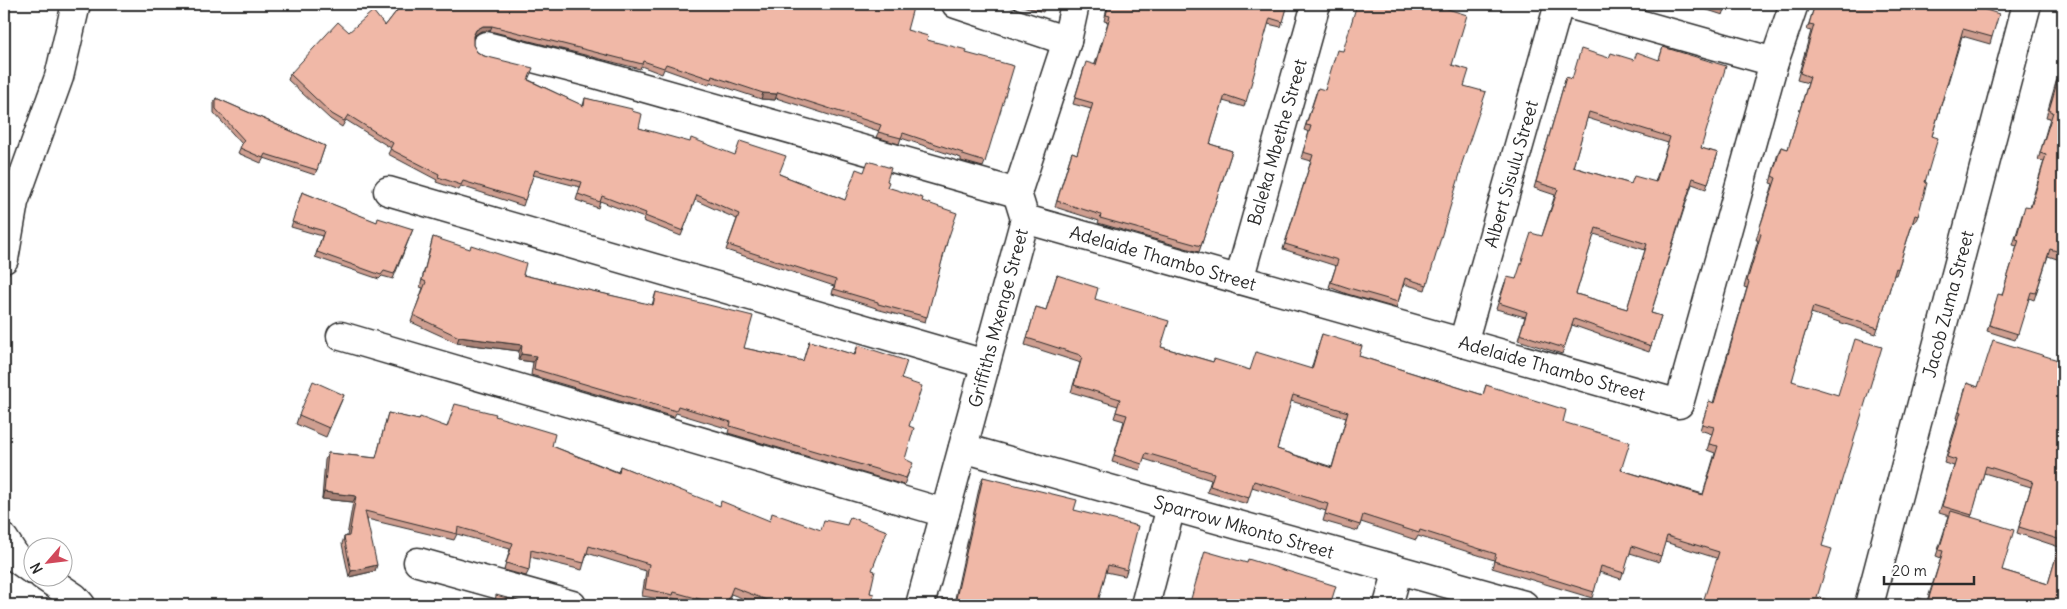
<svg xmlns="http://www.w3.org/2000/svg" width="2067" height="609" font-family="Delius,sans-serif">
	<style>
		.lines { fill: none; stroke-linecap: round; stroke-linejoin: round }
		.minor-casing { stroke: #2b2b2b; stroke-width: 31 }
		.minor { stroke: #fff; stroke-width: 28 }
		.wall { fill: #ce9e90; stroke: #2b2b2b; fill-rule: evenodd }
		.shaded-wall { fill: #a88175; stroke: #2b2b2b }
		.building { fill: #f0b8a7; stroke: #2b2b2b; fill-rule: evenodd }
		.labels { text-anchor: middle; dominant-baseline: central; stroke-width: 5; stroke-linejoin: round; paint-order: stroke }
		.street-label { font-size: 18px; fill: #2b2b2b; stroke: #fff }
	</style>
	<rect width="100%" height="100%" fill="#fff"/>
	<filter id="ink" filterUnits="userSpaceOnUse"><feTurbulence type="fractalNoise" baseFrequency=".02" numOctaves="2"/><feDisplacementMap in="SourceGraphic" scale="10" xChannelSelector="R" yChannelSelector="G"/><feConvolveMatrix kernelMatrix="1 2 1 2 8 2 1 2 1" color-interpolation-filters="sRGB"/></filter>
	<g filter="url(#ink)">
		<g class="lines">
			<g class="minor-casing">
				<g id="minor">
					<path d="M956,4L1067,41"/>
					<path d="M1568,4L1774,62"/>
					<path d="M486,46L599,75L1017,193"/>
					<path d="M388,191L985,364"/>
					<path d="M1025,219L1679,404L1774,62L1794,4"/>
					<path d="M4,259L14,202L59,77L76,4"/>
					<path d="M1239,280L1316,4"/>
					<path d="M341,336L945,513"/>
					<path d="M1463,343L1559,4"/>
					<path d="M963,448L1524,605"/>
					<path d="M4,539L17,559L32,570"/>
					<path d="M418,562L572,605"/>
					<path d="M43,576L74,597L81,605"/>
					<path d="M920,605L1025,219L1017,193L1067,41L1075,4"/>
					<path d="M1145,605L1171,507"/>
					<path d="M1388,605L1398,570"/>
					<path d="M1869,605L2027,4"/>
				</g>
			</g>
			<use href="#minor" class="minor"/>
		</g>
		<g class="wall">
			<path d="M402,4L907,30L927,40L966,53L985,162L983,167L961,161V158L901,138L899,144L876,137L879,131L776,98L775,100L761,99L710,82L709,85L664,69L662,74L641,66L640,69L490,31H481L475,35L473,38V45L477,52L529,80L583,106L585,98L632,111L639,128L779,174L845,200L887,181V187L922,201L947,242L925,322L876,309V308L832,294L834,286L726,250L737,219L695,200L681,236L643,221L644,218L600,201L598,208L576,200L580,187L533,175L523,206L461,186L459,190L436,182L437,180L388,154L391,148L346,120L342,127L330,119L288,80L290,74L349,32L385,26Z"/>
			<path d="M1019,4H1046L1043,12L1019,5Z"/>
			<path d="M1108,4H1288L1281,27L1268,24L1244,107L1223,101L1210,144L1232,151L1199,252L1098,223L1099,221L1055,207L1070,158L1072,152L1077,154L1091,109L1073,104L1084,68L1095,64L1108,22L1104,21Z"/>
			<path d="M1410,4H1432L1452,65L1464,86L1461,166L1425,290L1404,284L1396,308L1347,294L1329,287L1336,266L1283,249L1311,161L1301,158L1309,132L1304,130L1316,93L1325,90L1409,6Z"/>
			<path d="M1693,4H1727L1723,15L1692,5Z"/>
			<path d="M1815,4L1973,6L1992,37L1990,44L1962,36L1932,136L1925,182L1918,216L1915,222H1913L1898,269L1896,275H1894L1876,334L1811,313L1795,366L1792,381L1822,546L1817,597L1835,605L1716,558L1665,542L1659,562L1630,553L1621,579L1599,572L1592,598L1492,568L1494,560L1418,536L1416,540L1361,522L1358,531L1323,521L1326,511L1252,487L1247,504L1207,492L1211,480L1144,459L1140,470L1112,462L1124,421L1114,418L1118,406L1071,392L1080,363L1078,362L1025,345L1036,307L1046,310L1057,275L1095,299L1161,347L1213,362L1250,370L1311,369L1322,334L1359,356L1406,371L1483,395L1486,385L1563,422L1621,470L1703,494L1715,453L1707,450L1712,434L1700,430L1709,401L1713,403L1747,288L1744,287L1758,240H1756L1773,184L1770,183L1778,153L1781,147L1788,149L1808,83L1797,80L1811,31L1807,30ZM1291,401L1346,418L1332,467L1277,449Z"/>
			<path d="M1663,47L1701,148L1718,153L1706,189L1692,184L1651,313L1661,316L1649,352L1572,325L1562,354L1518,340L1525,317L1496,309L1505,282L1516,279L1542,236L1555,195L1534,188L1566,77L1572,79L1609,58L1634,60H1659ZM1587,118L1668,143L1655,182L1631,184L1573,167ZM1594,234L1645,250L1627,309L1576,294Z"/>
			<path d="M2063,70V261L2048,256L2034,300L2029,298L2015,340L1987,331L1996,301L2002,295L2017,246L2013,245L2023,212L2030,207L2044,161L2038,160L2050,118L2046,117L2056,82L2059,76L2061,77Z"/>
			<path d="M216,98L325,146L315,175L264,158L261,163L238,153L242,144L214,113V102Z"/>
			<path d="M302,192L376,222L413,229L393,279L382,276L379,279L315,257L322,236L291,227Z"/>
			<path d="M433,237L523,275L652,305L656,292L744,348L803,361L809,341L854,355L858,345L901,379L909,426L905,459L910,469L904,485L728,433L729,429L676,413L674,417L531,375L533,362L518,360L519,351L457,343L411,322L423,288L420,287Z"/>
			<path d="M2058,360L2063,605L1927,601L1941,558L1936,556L1949,516L1939,513L1954,466L1944,463L1958,418H1957L1967,383L1978,387ZM1984,473L2031,487L2017,533L2059,547L2048,584L2002,570L1971,517Z"/>
			<path d="M344,395L326,437L296,424L299,415Z"/>
			<path d="M388,413L447,427L495,416L552,446L618,472L620,466L872,570L870,593L871,605H760L731,594L726,605H696L672,598L671,601L642,596L646,571L587,553L582,570L530,557L529,570L526,576L504,570L510,549L457,534L454,540L367,519L375,571L349,577L342,544L344,537L347,536L353,502L322,499L325,460L328,453L376,458Z"/>
			<path d="M983,477L1074,510L1127,570L1125,576L1106,572L1097,605H941L954,603L980,484Z"/>
		</g>
		<g class="shaded-wall">
			<path d="M483,26H492L490,31H481L475,35L471,42L476,30Z"/>
			<path d="M763,93L777,94L775,100L761,99Z"/>
			<path d="M459,337L522,345L519,351L457,343Z"/>
			<path d="M521,354L536,356L533,362L518,360Z"/>
			<path d="M324,492L356,496L353,502L322,499Z"/>
			<path d="M377,565L375,571L349,577L351,571Z"/>
		</g>
		<g class="building">
			<path d="M402,4H914L907,30L928,36L927,40L967,50L966,53L1014,66L985,162L963,155V153L903,133L901,138L878,132L881,125L778,92L777,94L763,93L712,76L711,79L666,64L664,68L643,61L642,64L492,26H483L476,30L473,36V45L477,52L484,56L533,68L528,80L584,106L585,98L632,109V111L642,114L639,128L690,142L691,138L735,155L740,141L786,156L779,174L845,200L856,169L864,172L868,161L891,168L887,181L889,182L887,187L923,198L922,201L957,213L947,242L927,317L878,304V302L834,289L836,280L728,245L739,214L697,195L683,231L645,216L646,213L602,196L600,202L578,194L582,182L535,170L525,200L463,181L461,185L438,177L439,174L390,149L393,143L348,115L344,121L332,114L290,74L338,22L349,32L373,11L385,26Z"/>
			<path d="M1038,4H1046L1045,6Z"/>
			<path d="M1109,4H1288L1283,22L1270,18L1246,102L1225,95L1210,144L1232,151L1201,246L1100,218L1101,215L1057,201L1072,152L1077,154L1093,103L1075,98L1086,62L1096,65L1110,16L1106,15Z"/>
			<path d="M1357,4H1400L1409,7L1410,4H1432L1467,15L1452,65L1469,70L1464,86L1486,92L1461,166L1462,167L1427,285L1405,278L1398,302L1349,288L1331,282L1338,260L1285,244L1313,155L1303,152L1311,126L1306,125L1318,88L1325,90L1337,50L1343,51Z"/>
			<path d="M1715,4H1727L1726,7Z"/>
			<path d="M1815,4H1973V6L1999,14L1992,37L1963,29L1932,136L1938,138L1925,182L1927,183L1918,216L1915,215L1898,269L1896,268L1878,328L1813,307L1795,366L1796,367L1792,381L1838,395L1855,339L1882,347L1822,546L1832,549L1817,597L1836,602L1835,605H1702L1719,552L1667,536L1661,556L1632,546L1624,573L1601,566L1594,592L1494,561L1496,554L1420,530L1419,533L1363,515L1360,525L1325,514L1328,504L1254,481L1249,498L1210,486L1214,473L1146,453L1142,464L1114,455L1127,415L1116,412L1120,399L1074,385L1082,357L1080,355L1027,338L1036,307L1046,310L1057,275L1098,288L1095,299L1169,321L1161,347L1213,362L1214,359L1250,370L1256,352L1312,369L1322,334L1362,346L1359,356L1406,371L1483,395L1486,385L1566,410L1563,422L1630,442L1621,470L1703,495L1718,446L1709,444L1714,427L1702,424L1709,401L1714,403L1749,282L1747,281L1761,234L1758,233L1776,178L1772,176L1781,147L1788,149L1810,77L1800,73L1814,25L1809,24ZM1293,395L1348,412L1332,468L1277,449Z"/>
			<path d="M1663,47L1726,66L1701,148L1718,153L1708,183L1693,178L1651,313L1661,316L1651,346L1574,319L1564,348L1520,334L1527,312L1499,303L1507,277L1516,279L1531,233L1542,236L1558,189L1536,182L1566,77L1572,79L1581,49L1609,58L1611,53L1634,60L1637,52L1659,60ZM1589,112L1670,137L1656,182L1634,176L1631,184L1573,167ZM1596,228L1647,244L1627,309L1576,294Z"/>
			<path d="M2063,72V253L2050,249L2036,293L2031,292L2018,334L1989,325L1998,294L2002,295L2019,240L2016,239L2025,206L2031,207L2046,155L2040,153L2053,112L2049,110L2059,76L2062,77Z"/>
			<path d="M216,98L325,146L317,170L265,154L263,158L240,148L244,140L216,109Z"/>
			<path d="M302,192L377,222L378,218L413,229L394,274L384,271L381,275L317,252L324,231L292,222Z"/>
			<path d="M433,237L470,249L471,245L526,263L523,275L653,305L656,292L753,316L744,348L803,361L809,341L855,355L858,345L907,361L901,379L922,386L909,426L914,428L905,459L913,463L906,478L730,426L731,422L678,406L676,411L534,369L536,356L521,354L522,345L459,337L413,315L426,282L422,280Z"/>
			<path d="M1993,340L2058,360L2061,350H2063V605H1915L1918,598L1928,601L1943,551L1939,550L1951,511L2014,530L2002,570L2048,584L2061,540L2019,527L2033,481L1986,466L1972,515L1942,506L1956,460L1947,457L1961,412L1959,411L1967,383L1978,387Z"/>
			<path d="M313,381L344,395L329,428L299,415Z"/>
			<path d="M455,404L496,414L495,416L555,434L552,446L619,473L620,466L720,506L721,501L770,521L772,513L821,530L824,520L847,525L850,517L887,531L872,570L875,571L870,593L874,594L871,605H779L733,587L726,605H721L674,592L673,595L645,589L649,564L589,546L584,563L531,550L529,570L506,563L513,543L458,527L457,534L365,511L377,565L351,571L344,537L349,536L356,496L324,492L328,453L376,458L388,413L419,420L420,417L447,427Z"/>
			<path d="M983,477L1077,500L1074,510L1138,526L1127,570L1108,565L1097,605H1035L1022,602L1021,605H941L943,599L955,603Z"/>
			<path d="M1205,551L1247,563L1248,559L1336,586L1330,605H1176L1178,599L1190,602Z"/>
			<path d="M496,595L525,603L524,605H495Z"/>
			<path d="M1412,601L1425,605H1411Z"/>
		</g>
	</g>
	<g class="labels">
		<g class="street-label">
			<text transform="translate(1277 142) rotate(-74)">Baleka Mbethe Street</text>
			<text transform="translate(1511 174) rotate(-74)">Albert Sisulu Street</text>
			<text transform="translate(1163 258) rotate(16)">Adelaide Thambo Street</text>
			<text transform="translate(1948 304) rotate(-75)">Jacob Zuma Street</text>
			<text transform="translate(998 318) rotate(-75)">Griffiths Mxenge Street</text>
			<text transform="translate(1552 368) rotate(16)">Adelaide Thambo Street</text>
			<text transform="translate(1244 527) rotate(16)">Sparrow Mkonto Street</text>
		</g>
	</g>
	<rect width="2067" height="609" fill="none" stroke="#fff" stroke-width="20"/>
	<rect x="10" y="10" width="2047" height="589" fill="none" stroke="#2b2b2b" stroke-width="2" filter="url(#ink)"/>
	<g transform="translate(48 562) rotate(242)"><circle r="24" fill="#ffffff" stroke="#aaaaaa"/>
	<path d="M0-4L9 19L0 12L-9 19Z" fill="#d1495b"/>
	<text y="-8" font-size="14" font-weight="bold" text-anchor="middle" fill="#2b2b2b">N</text>
	</g>
	<path d="M1884 576v8h90v-8" fill="none" stroke="#2b2b2b" stroke-width="2.5"/>
	<text x="1892" y="576" font-size="15" fill="#2b2b2b" stroke="#ffffff" stroke-width="4" paint-order="stroke">20 m</text>
</svg>
